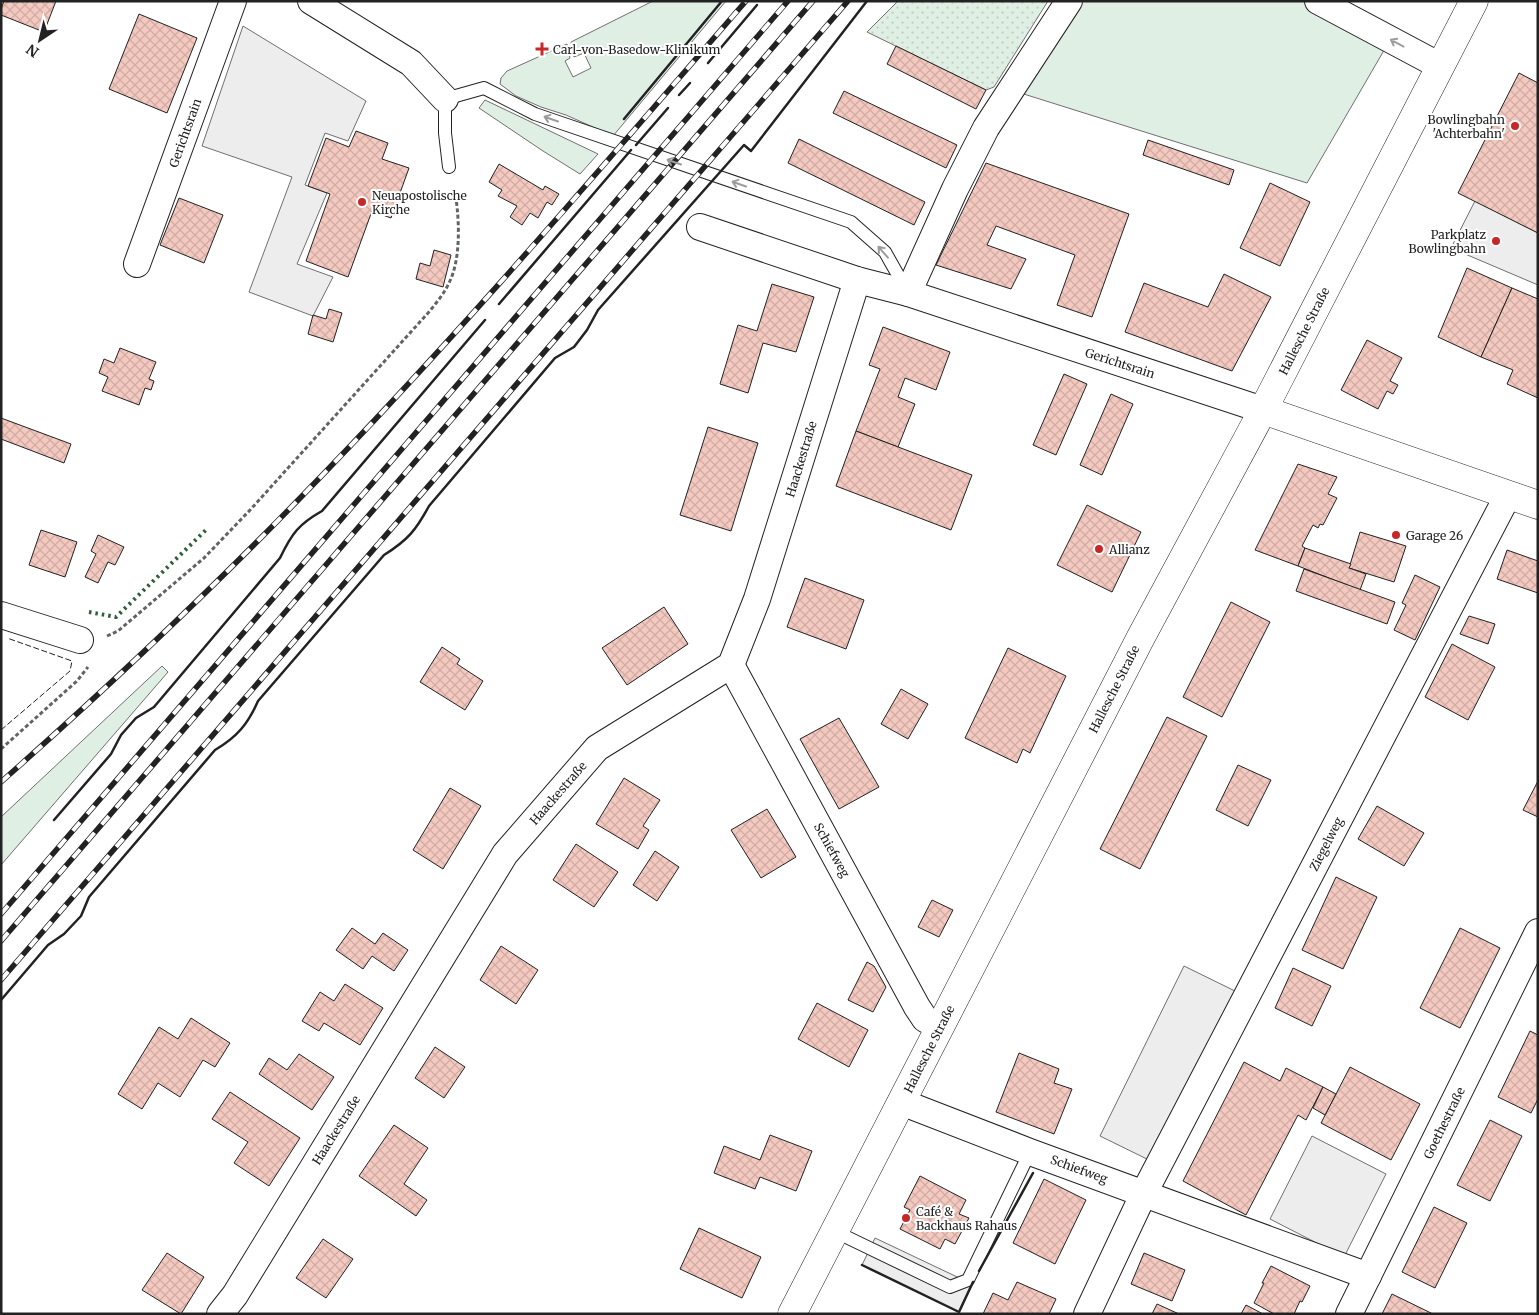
<svg xmlns="http://www.w3.org/2000/svg" width="1539" height="1315" font-family="Merriweather,serif">
	<style>
		.grass { fill: #e0efe3; stroke: #6f6f6f }
		.garden { fill: url(#garden-dots); stroke: #6f6f6f }
		.parking { fill: #ededed; stroke: #6f6f6f }
		.building { fill: url(#building-cross-hatch); stroke: #222 }
		.lines { fill: none; stroke-linecap: round; stroke-linejoin: round }
		.service-casing { stroke: #222; stroke-width: 14 }
		.minor-casing { stroke: #222; stroke-width: 28 }
		.tertiary-casing { stroke: #222; stroke-width: 29 }
		.secondary-casing { stroke: #222; stroke-width: 29 }
		.path { stroke: #646464; stroke-width: 3; stroke-dasharray: 4 2.5; stroke-linecap: butt }
		.service { stroke: #fff; stroke-width: 12 }
		.minor { stroke: #fff; stroke-width: 26 }
		.tertiary { stroke: #fff; stroke-width: 28 }
		.secondary { stroke: #fff; stroke-width: 28 }
		.rail-casing { stroke: #222; stroke-width: 5.5 }
		.rail { stroke: #fff; stroke-width: 4; stroke-dasharray: 11; stroke-linecap: butt }
		.hedge { stroke: #2f5e38; stroke-width: 4; stroke-dasharray: 2.5 4; stroke-linecap: butt }
		.fence { stroke: #222; stroke-width: 1; stroke-dasharray: 6 2.5; stroke-linecap: butt }
		.wall { stroke: #222; stroke-width: 2.5 }
		.oneway { stroke: #9c9c9c }
		.poi-dot { fill: #c62828; stroke: #fff; stroke-width: 2 }
		.labels { text-anchor: middle; dominant-baseline: central; stroke-width: 4; stroke-linejoin: round; paint-order: stroke }
		.poi-label { font-size: 12px; fill: #222; stroke: #fff; text-anchor: start }
		.street-label { font-size: 12px; fill: #222; stroke: #fff }
	</style>
	<defs>
		<pattern id="garden-dots" width="8" height="8" patternUnits="userSpaceOnUse" patternTransform="scale(1.25)"><rect width="8" height="8" fill="#e0efe3"/><path d="M2 2h.1M6 6h.1" fill="none" stroke="#c0cdc2" stroke-width="1.8" stroke-linecap="round"/></pattern>
		<pattern id="building-cross-hatch" width="8" height="8" patternUnits="userSpaceOnUse" patternTransform="scale(1.25)"><rect width="8" height="8" fill="#f3c9c0"/><path d="M0 0l8 8M0 8l8-8" fill="none" stroke="#d0aca5"/></pattern>
	</defs>
	<rect width="100%" height="100%" fill="#fff"/>
	<g class="grass">
		<path d="M653,1H726L613,136L566,115L541,107L516,96L500,84L501,78L507,71L567,44L570,58L565,61L573,77L591,68L584,53L574,57L571,42Z"/>
		<path d="M1069,1H1318L1390,40L1307,183L1011,90Z"/>
		<path d="M485,100L598,154L580,174L543,151L479,108Z"/>
		<path d="M162,666L168,672L1,865V817Z"/>
	</g>
	<path class="garden" d="M898,1H1048L994,87L986,90L867,32Z"/>
	<g class="parking">
		<path d="M243,26L366,101L348,141L325,133L305,185L327,193L297,264L333,277L313,316L249,292L292,177L202,146Z"/>
		<path d="M1475,201L1538,233V285L1451,248Z"/>
		<path d="M1184,966L1235,991L1151,1161L1100,1136Z"/>
		<path d="M1312,1136L1386,1174L1344,1257L1270,1219Z"/>
		<path d="M875,1238L972,1284L959,1312L862,1265Z"/>
	</g>
	<g class="building">
		<path d="M4,1H56L44,32L1,15V9Z"/>
		<path d="M139,14L197,38L167,113L109,89Z"/>
		<path d="M896,46L986,90L976,109L887,64Z"/>
		<path d="M1519,73L1538,83V233L1458,193Z"/>
		<path d="M844,91L957,145L946,168L833,113Z"/>
		<path d="M356,131L388,143L382,159L409,168L391,218L372,211L348,277L306,261L330,194L308,186L326,138L349,147Z"/>
		<path d="M799,139L925,202L914,225L788,163Z"/>
		<path d="M1148,140L1234,170L1229,185L1143,155Z"/>
		<path d="M986,163L1129,214L1092,317L1057,305L1075,255L996,226L987,245L1026,259L1011,289L936,265Z"/>
		<path d="M499,164L543,190L545,186L559,194L552,205L547,202L538,218L530,213L522,225L510,217L517,206L498,196L502,190L489,182Z"/>
		<path d="M1270,183L1310,202L1280,266L1240,248Z"/>
		<path d="M179,198L223,215L204,263L160,245Z"/>
		<path d="M434,250L451,255L443,287L416,279L420,263L430,266Z"/>
		<path d="M1467,268L1512,288L1481,357L1438,337Z"/>
		<path d="M1224,274L1271,297L1232,371L1125,332L1144,283L1208,307Z"/>
		<path d="M772,284L814,297L796,352L763,343L748,393L720,384L738,325L757,331Z"/>
		<path d="M1512,288L1538,299V398L1507,384L1513,370L1481,357Z"/>
		<path d="M329,309L342,313L333,342L308,334L313,315L326,319Z"/>
		<path d="M883,327L950,352L936,390L905,378L898,397L915,404L898,447L856,431L880,369L869,365Z"/>
		<path d="M1367,340L1402,358L1390,381L1398,385L1393,394L1387,391L1378,409L1341,390Z"/>
		<path d="M120,348L156,362L149,379L154,381L151,390L145,388L139,405L102,391L108,377L99,373L104,359L114,363Z"/>
		<path d="M1064,374L1087,384L1056,455L1033,445Z"/>
		<path d="M1111,394L1133,404L1102,475L1080,465Z"/>
		<path d="M1,418L71,444L64,463L1,439Z"/>
		<path d="M708,427L758,443L731,531L680,515Z"/>
		<path d="M856,431L972,475L951,530L836,486Z"/>
		<path d="M1298,464L1337,477L1328,494L1337,498L1323,525L1320,524L1318,528L1313,525L1302,546L1305,548L1298,566L1255,550Z"/>
		<path d="M1087,505L1141,532L1112,592L1057,565Z"/>
		<path d="M41,530L77,542L65,577L29,565Z"/>
		<path d="M1360,532L1406,546L1394,582L1349,568Z"/>
		<path d="M98,535L124,547L115,565L108,562L98,583L85,577L96,554L91,551Z"/>
		<path d="M1305,548L1351,564L1349,568L1366,574L1360,590L1298,566Z"/>
		<path d="M1507,550L1538,561V593L1497,579Z"/>
		<path d="M1304,569L1395,602L1387,624L1296,591Z"/>
		<path d="M1415,575L1440,587L1415,640L1394,630L1406,605L1402,603Z"/>
		<path d="M805,578L864,600L846,649L787,627Z"/>
		<path d="M1231,602L1270,622L1222,717L1183,697Z"/>
		<path d="M664,607L688,644L627,685L602,648Z"/>
		<path d="M1469,616L1495,624L1488,644L1460,634Z"/>
		<path d="M1452,644L1495,667L1468,720L1425,697Z"/>
		<path d="M442,647L460,659L457,664L483,681L465,710L420,682Z"/>
		<path d="M1008,648L1066,676L1030,753L1023,749L1017,763L965,738Z"/>
		<path d="M901,689L928,704L908,739L881,724Z"/>
		<path d="M1167,717L1207,736L1140,869L1100,849Z"/>
		<path d="M839,718L879,787L839,809L800,739Z"/>
		<path d="M1238,765L1271,780L1248,826L1216,810Z"/>
		<path d="M624,778L660,800L643,826L649,830L638,849L596,824Z"/>
		<path d="M1538,781V817L1523,810Z"/>
		<path d="M450,788L481,806L443,869L413,850Z"/>
		<path d="M1377,806L1424,833L1404,866L1358,839Z"/>
		<path d="M767,809L796,857L761,878L731,830Z"/>
		<path d="M576,844L618,872L594,907L553,880Z"/>
		<path d="M655,851L679,867L657,901L633,885Z"/>
		<path d="M1336,877L1377,897L1343,969L1302,950Z"/>
		<path d="M932,900L953,910L939,937L918,927Z"/>
		<path d="M352,928L375,944L383,933L408,950L394,971L372,956L363,969L336,950Z"/>
		<path d="M1460,928L1500,948L1460,1028L1420,1008Z"/>
		<path d="M501,946L538,970L516,1004L480,980Z"/>
		<path d="M867,962L874,966L886,987L873,1012L848,1000Z"/>
		<path d="M1293,968L1331,986L1312,1026L1275,1008Z"/>
		<path d="M345,984L383,1008L360,1045L324,1023L319,1031L302,1021L320,992L334,1001Z"/>
		<path d="M817,1003L868,1030L849,1067L798,1039Z"/>
		<path d="M191,1018L230,1043L215,1067L203,1060L180,1097L158,1083L142,1109L118,1094L159,1027L178,1039Z"/>
		<path d="M1530,1031L1538,1035V1099L1531,1113L1498,1097Z"/>
		<path d="M435,1047L465,1067L444,1098L415,1078Z"/>
		<path d="M1019,1053L1059,1069L1054,1083L1072,1089L1054,1134L996,1112Z"/>
		<path d="M299,1054L334,1077L312,1110L259,1074L269,1058L287,1070Z"/>
		<path d="M1244,1062L1280,1081L1286,1068L1323,1087L1306,1120L1298,1115L1246,1215L1183,1181Z"/>
		<path d="M1350,1067L1420,1104L1391,1160L1321,1123Z"/>
		<path d="M1323,1087L1336,1094L1325,1115L1313,1108Z"/>
		<path d="M230,1092L300,1138L269,1186L234,1163L248,1142L212,1119Z"/>
		<path d="M1490,1120L1522,1136L1490,1201L1457,1185Z"/>
		<path d="M394,1125L428,1148L404,1184L427,1200L416,1216L359,1176Z"/>
		<path d="M770,1135L812,1151L796,1191L760,1177L755,1189L714,1173L724,1146L760,1160Z"/>
		<path d="M920,1176L966,1200L959,1214L969,1218L955,1244L945,1239L940,1249L900,1229L910,1210L904,1207Z"/>
		<path d="M1044,1179L1086,1200L1055,1264L1013,1243Z"/>
		<path d="M1434,1207L1467,1223L1435,1288L1402,1272Z"/>
		<path d="M699,1228L761,1257L742,1298L680,1269Z"/>
		<path d="M323,1239L353,1259L326,1298L296,1278Z"/>
		<path d="M167,1253L204,1277L181,1314L142,1290Z"/>
		<path d="M1144,1253L1185,1270L1172,1301L1131,1284Z"/>
		<path d="M1271,1266L1310,1286L1302,1302L1300,1301L1294,1314H1274L1254,1303L1264,1283H1262Z"/>
		<path d="M1017,1282L1056,1299L1049,1314H983L993,1293L1008,1300Z"/>
		<path d="M1392,1294L1433,1314H1382Z"/>
		<path d="M1157,1304L1179,1314H1152Z"/>
		<path d="M1246,1305L1263,1314H1241Z"/>
	</g>
	<g class="lines">
		<g class="service-casing">
			<g id="service">
				<path d="M449,167L445,133V99L484,88L535,114L851,222L885,252L907,291"/>
				<path d="M834,1231L950,1287L968,1280L1030,1152"/>
			</g>
		</g>
		<g class="minor-casing">
			<g id="minor">
				<path d="M311,1L411,63L445,99"/>
				<path d="M1318,1L1440,66"/>
				<path d="M700,227L857,280L908,293L1263,410"/>
				<path d="M137,264L233,1"/>
				<path d="M908,293L955,189L986,128L1069,1"/>
				<path d="M1,615L80,640"/>
				<path d="M731,665L917,1007L925,1019L940,1027"/>
				<path d="M901,1102L1030,1152L1368,1276"/>
				<path d="M220,1314L235,1295L505,854L597,748L731,665L757,599L857,280"/>
				<path d="M1087,1314L1144,1193L1508,495"/>
				<path d="M1349,1314L1538,932"/>
			</g>
		</g>
		<g class="tertiary-casing">
			<path id="tertiary" d="M1263,410L1538,505"/>
		</g>
		<g class="secondary-casing">
			<path id="secondary" d="M792,1314L1141,637L1263,410L1474,1"/>
		</g>
		<g class="path">
			<path d="M107,636L118,631L204,558L251,509L428,313C438,301 448,289 453,273C461,249 459,211 454,187"/>
			<path d="M1,749L77,681L88,667"/>
		</g>
		<use href="#service" class="service"/>
		<use href="#minor" class="minor"/>
		<use href="#tertiary" class="tertiary"/>
		<use href="#secondary" class="secondary"/>
		<g class="rail-casing">
			<g id="rail">
				<path d="M1,782C105,690 207,594 304,494C458,336 601,168 746,1"/>
				<path d="M1,914L788,1"/>
				<path d="M1,941L813,1"/>
				<path d="M1,980L848,1"/>
			</g>
		</g>
		<use href="#rail" class="rail"/>
		<path class="hedge" d="M89,612L116,617L208,528"/>
		<path class="fence" d="M1,730L70,671L72,661L7,638"/>
		<g class="wall">
			<path d="M708,63L757,5"/>
			<path d="M679,95L690,83"/>
			<path d="M624,119L722,1"/>
			<path d="M636,145L668,108"/>
			<path d="M499,304L631,150"/>
			<path d="M54,820L111,754L121,735L136,718L154,707L280,558C292,533 299,524 322,511L485,320"/>
			<path d="M1,1000L48,945L64,934L81,916L89,897L215,750C237,737 248,724 258,701L384,555C408,540 416,530 429,506L555,358L574,347L587,330L598,310L744,145L751,151L867,1"/>
			<path d="M862,1265L959,1312L973,1282"/>
			<path d="M979,1271L1033,1173"/>
		</g>
	</g>
	<defs><path id="oneway-shaft" d="M-6 0H5M1.5-3L5.5 0L1.5 3" fill="none" stroke-width="1.6" stroke-linecap="round" stroke-linejoin="round" transform="scale(1.25)"/></defs>
	<g class="oneway">
		<use href="#oneway-shaft" transform="translate(1397 43) rotate(-152)"/>
		<use href="#oneway-shaft" transform="translate(551 119) rotate(-161)"/>
		<use href="#oneway-shaft" transform="translate(674 162) rotate(-161)"/>
		<use href="#oneway-shaft" transform="translate(739 184) rotate(-161)"/>
		<use href="#oneway-shaft" transform="translate(883 252) rotate(-131)"/>
	</g>
	<g class="poi-dot">
		<path d="M539.5 41.5h5v5h5v5h-5v5h-5v-5h-5v-5h5z"/>
		<circle cx="1515" cy="126" r="5"/>
		<circle cx="362" cy="202" r="5"/>
		<circle cx="1496" cy="241" r="5"/>
		<circle cx="1396" cy="535" r="5"/>
		<circle cx="1099" cy="549" r="5"/>
		<circle cx="906" cy="1218" r="5"/>
	</g>
	<g class="labels">
		<g class="poi-label">
			<text x="553" y="49">Carl-von-Basedow-Klinikum</text>
			<text x="1505" y="119" text-anchor="end">Bowlingbahn<tspan x="1505" dy="14">'Achterbahn'</tspan></text>
			<text x="372" y="195">Neuapostolische<tspan x="372" dy="14">Kirche</tspan></text>
			<text x="1486" y="234" text-anchor="end">Parkplatz<tspan x="1486" dy="14">Bowlingbahn</tspan></text>
			<text x="1406" y="535">Garage 26</text>
			<text x="1109" y="549">Allianz</text>
			<text x="916" y="1211">Café &amp;<tspan x="916" dy="14">Backhaus Rahaus</tspan></text>
		</g>
		<g class="street-label">
			<text transform="translate(185 133) rotate(-70)">Gerichtsrain</text>
			<text transform="translate(1304 331) rotate(-63)">Hallesche Straße</text>
			<text transform="translate(1120 363) rotate(18)">Gerichtsrain</text>
			<text transform="translate(801 459) rotate(-73)">Haackestraße</text>
			<text transform="translate(1114 689) rotate(-63)">Hallesche Straße</text>
			<text transform="translate(558 793) rotate(-49)">Haackestraße</text>
			<text transform="translate(1326 844) rotate(-63)">Ziegelweg</text>
			<text transform="translate(832 850) rotate(61)">Schiefweg</text>
			<text transform="translate(929 1049) rotate(-63)">Hallesche Straße</text>
			<text transform="translate(1444 1123) rotate(-64)">Goethestraße</text>
			<text transform="translate(336 1130) rotate(-58)">Haackestraße</text>
			<text transform="translate(1079 1169) rotate(20)">Schiefweg</text>
		</g>
	</g>
	<rect width="1539" height="1315" fill="none" stroke="#222222" stroke-width="5"/>
	<g transform="translate(40 40) rotate(215)" stroke="#ffffff" stroke-width="4" paint-order="stroke">
	<path d="M0-4L9 19L0 12L-9 19Z" fill="#222222"/>
	<text y="-8" font-size="14" font-weight="bold" text-anchor="middle" fill="#222222">N</text>
	</g>
</svg>
